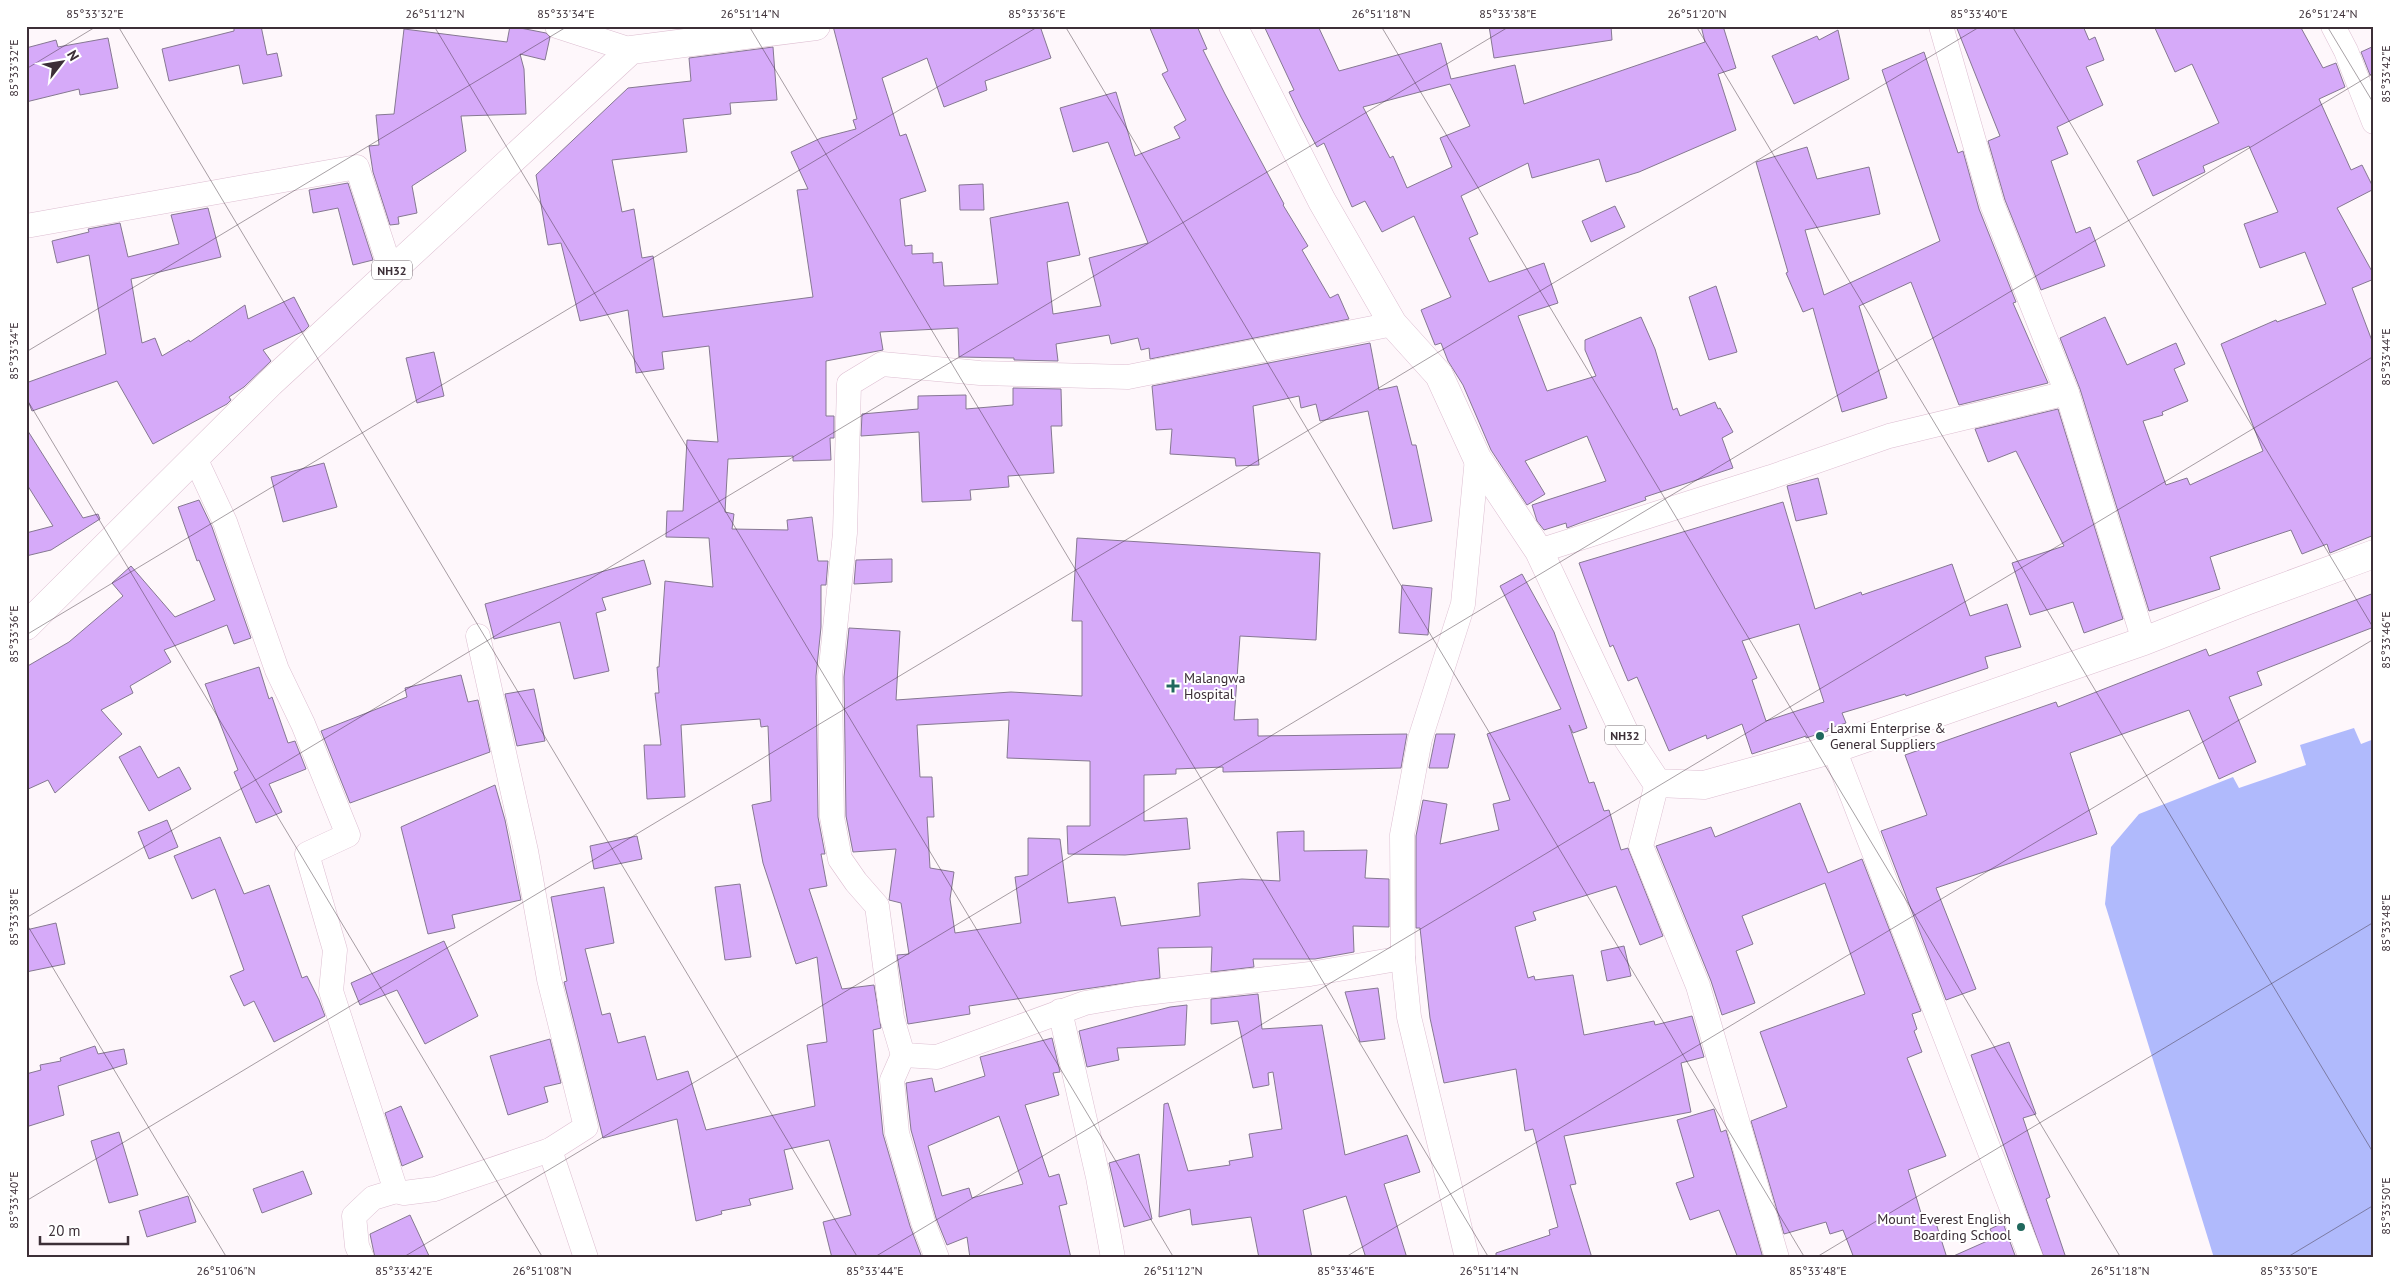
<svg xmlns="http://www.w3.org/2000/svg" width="2400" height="1284" font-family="'PT Sans',sans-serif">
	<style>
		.water { fill: #b0bafc }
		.building { fill: #d6aaf9; stroke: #867892; fill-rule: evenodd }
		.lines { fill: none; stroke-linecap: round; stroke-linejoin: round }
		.minor-casing { stroke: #ddbed1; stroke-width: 25 }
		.primary-casing { stroke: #ddbed1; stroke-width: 29 }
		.minor { stroke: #fff; stroke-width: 24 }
		.primary { stroke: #fff; stroke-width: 28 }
		.ticks { fill: none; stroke: #3c2f37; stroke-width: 1; stroke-opacity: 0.45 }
		.poi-dot { fill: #20685d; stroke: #fff; stroke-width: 2 }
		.labels { text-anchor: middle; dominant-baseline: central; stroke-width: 4; stroke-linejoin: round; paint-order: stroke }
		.shield { fill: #fff; stroke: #766d73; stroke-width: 1 }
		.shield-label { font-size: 12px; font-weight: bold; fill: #3c2f37 }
		.poi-label { font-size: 14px; fill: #3c2f37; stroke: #fff; text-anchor: start }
		.neatline { fill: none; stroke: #3c2f37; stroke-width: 2 }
		.ticks-label { font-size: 12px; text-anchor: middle; fill: #3c2f37 }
	</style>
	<rect width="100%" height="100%" fill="#fef7fb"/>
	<path class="water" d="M2354,728L2361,744L2374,739V1258H2214L2105,904L2111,847L2139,814L2233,777L2239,788L2306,765L2300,745Z"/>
	<g class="building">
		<path d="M234,26H261L267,55L277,53L282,76L243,84L239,65L169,81L162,49L234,31Z"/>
		<path d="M510,26L546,33L550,37L545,60L520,54L524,69L526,114L461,116L466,151L412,186L417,213L398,217L399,224L390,225L373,172L369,146L379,145L376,115L394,114L404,29L507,42Z"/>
		<path d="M833,26H1040L1051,58L985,81L987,90L944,107L927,58L882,78L900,136L906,134L926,191L900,199L905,246L912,245V254L933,253V263L942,262L944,286L998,284L990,218L1068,202L1080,255L1047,262L1053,314L1101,306L1089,258L1148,243L1108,142L1073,152L1060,108L1116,92L1135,156L1180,138L1174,127L1186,120L1162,74L1168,71L1149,26H1197L1207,49L1203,50L1225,94L1284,204L1283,205L1308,246L1302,250L1330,298L1338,294L1349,319L1150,359L1149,348L1141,350L1138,338L1111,344L1109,335L1056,344L1058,361L1014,360V358L959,357L958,328L880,332L883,350L826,361V416H834V438H830L831,460L793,461V456L728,459L725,512L734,514L732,529L788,530L787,520L812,517L818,561H828L826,585H821V627L816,676L818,817L825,854H821L827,886L809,889L842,989L874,985L881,1028L873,1030L883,1134L910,1226L921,1255L912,1258H832L823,1222L851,1215L829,1140L784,1150L793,1189L749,1199L751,1205L721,1211L722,1214L696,1221L677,1119L603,1138L564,982L567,981L551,897L604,887L614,943L585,949L602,1015L610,1013L618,1043L645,1036L657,1080L688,1071L706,1130L815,1106L807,1045L827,1042L817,957L796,964L763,863L752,805L771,801L768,726L761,727L760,719L681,725L685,797L647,799L644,745H661L655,693H659L657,667H659L665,581L713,587L709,538L666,537L667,511H683L687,440L718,442L709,346L662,352L664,369L636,373L628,310L580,321L561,243L548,245L536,175L628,88L691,81L689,58L773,47L777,100L730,103L731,114L683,119L687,152L612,160L622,212L634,209L642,258L653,256L663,317L813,297L797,190L808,189L791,152L821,138L856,129L853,120L857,119Z"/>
		<path d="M1264,26H1318L1339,71L1441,43L1451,79L1515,65L1524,104L1705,42L1701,26H1723L1736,68L1718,74L1736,130L1639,172L1606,182L1599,159L1532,178L1528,163L1461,196L1478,234L1469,238L1489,282L1544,263L1558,303L1518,316L1547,391L1596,376L1585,350V340L1641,317L1655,349L1673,410L1677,408L1680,416L1715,402L1718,409L1720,408L1733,432L1722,438L1733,468L1645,497L1646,500L1580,523L1567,528L1566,523L1544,530L1537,521L1532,505L1606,481L1587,436L1525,461L1545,494L1527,505L1491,450L1463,385L1448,361L1441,343L1435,345L1421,310L1451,297L1414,216L1382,232L1365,201L1352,207L1324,143L1317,147L1301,117L1289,92L1294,90ZM1450,84L1470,126L1440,138L1452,167L1407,188L1393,156L1390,158L1363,107Z"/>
		<path d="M1489,26H1611L1612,40L1494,58Z"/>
		<path d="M1956,26H2083L2089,40L2095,37L2104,60L2086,67L2103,105L2057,127L2068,154L2051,161L2076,233L2090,227L2105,266L2041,290L2005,200L1988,141L2000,136Z"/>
		<path d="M2154,26H2300L2323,68L2336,63L2345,87L2319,99L2351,170L2362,165L2374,189L2337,208L2374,275V279L2352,288L2374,346V535L2330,553L2327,544L2302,554L2291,530L2210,557L2220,589L2149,611L2080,389L2060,338L2105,317L2127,365L2176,343L2185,364L2174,369L2188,401L2162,412L2163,415L2143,421L2166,485L2187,478L2190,485L2263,451L2221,344L2276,320L2277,322L2326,304L2305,252L2260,268L2244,224L2278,212L2249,146L2203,166L2205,172L2153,196L2137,161L2219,123L2192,64L2175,72Z"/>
		<path d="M1838,30L1849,79L1794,104L1772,56L1817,36L1819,40Z"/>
		<path d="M108,38L118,88L80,95L79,89L26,102V48L56,40L58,47Z"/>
		<path d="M2374,46V73L2370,75L2361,52Z"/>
		<path d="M1924,52L1958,153L1963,151L1979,209L2016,302L2013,303L2048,383L1959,405L1911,282L1859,306L1887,398L1842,412L1813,308L1803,312L1786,273L1788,272L1756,162L1807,147L1817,179L1869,167L1880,214L1805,230L1824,295L1940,241L1882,70Z"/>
		<path d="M348,183L373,260L353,265L338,208L313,213L309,190Z"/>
		<path d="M983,184L984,210H960L959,185Z"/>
		<path d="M1615,206L1625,227L1591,242L1582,221Z"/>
		<path d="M208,208L221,257L131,279L142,343L155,338L162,356L189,340L190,342L245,305L248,319L294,297L309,326L304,331L263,350L271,361L244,387L229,397L231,400L227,404L153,444L117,381L32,411L26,396V383L106,354L89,255L57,263L52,241L89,232L88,229L120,223L128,257L179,244L171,215Z"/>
		<path d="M1716,286L1737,352L1709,360L1689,297Z"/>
		<path d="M1370,343L1379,390L1397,386L1412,445H1416L1432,521L1393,529L1368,411L1320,421L1316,404L1301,408L1299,396L1253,406L1259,465L1236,466L1235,458L1170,454L1172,429L1156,430L1152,386Z"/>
		<path d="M434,352L444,396L417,403L406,358Z"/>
		<path d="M1013,388L1061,389L1062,426H1051L1054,473L1008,476L1009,487L970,490L971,500L922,502L919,432L861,436L862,414L918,409V396L966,395V409L1013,405Z"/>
		<path d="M2058,409L2123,619L2084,633L2073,602L2030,615L2012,563L2064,546L2016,451L1988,462L1975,429Z"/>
		<path d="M26,428L83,518L98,514L100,519L51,550L26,556V533L53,526L26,483Z"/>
		<path d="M324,463L337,507L283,522L271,477Z"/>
		<path d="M1818,478L1827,514L1796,521L1787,486Z"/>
		<path d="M199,500L212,527L251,638L234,644L227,625L164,650L171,662L130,686L133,693L101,710L122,734L55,793L48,780L26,790V667L69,642L123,596L112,583L131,566L175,617L215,600L199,560L197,561L178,507Z"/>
		<path d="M1783,502L1815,609L1861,592L1862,595L1952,564L1970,616L2007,604L2021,647L1985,657L1988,668L1906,696L1905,694L1842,713L1846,723L1827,729L1828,731L1806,738V736L1752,754L1742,724L1707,739L1706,735L1669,751L1637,677L1628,681L1613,645L1610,647L1579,563ZM1799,624L1824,702L1766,721L1752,680L1757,678L1742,641Z"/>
		<path d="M1077,538L1320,553L1316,640L1240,636L1234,720L1258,719V736L1407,734L1401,768L1223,772V767L1176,769V774L1144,775V821L1187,818L1190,849L1125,855L1068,854L1067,826H1090V761L1007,758L1009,720L917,725L920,777H932L934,817H927L930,868L954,872L950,899L955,933L1021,923L1015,877L1028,875V838L1060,839L1068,903L1115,897L1121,926L1200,916L1198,883L1242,879L1280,881L1277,832L1304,831V851L1367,850L1365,878L1389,879V927L1353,926L1354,952L1315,959H1253L1254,967L1211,972L1212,947L1158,948L1160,978L969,1006L970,1014L908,1024L897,955L909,954L901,903L889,900L896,849L853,852L846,816L844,677L849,628L900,631L896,700L1011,692L1082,696V621H1072Z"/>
		<path d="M892,559V582L854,584L856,560Z"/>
		<path d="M644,560L651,584L602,598L606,610L596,613L609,671L574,679L560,622L494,639L485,604Z"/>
		<path d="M1522,574L1554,632L1587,728L1573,733L1569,725L1589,783L1594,782L1604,811L1609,810L1621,850L1628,848L1663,936L1640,945L1616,886L1533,912L1536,920L1515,927L1528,978L1534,976L1535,980L1573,975L1584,1035L1654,1021L1655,1025L1692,1016L1704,1057L1681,1063L1691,1112L1564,1136L1576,1184L1570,1185L1592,1258H1496V1253L1550,1235L1549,1230L1558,1227L1533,1129L1525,1131L1516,1069L1444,1083L1430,1018L1420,928H1416V836L1423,800L1447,804L1440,844L1499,830L1493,804L1510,800L1487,734L1561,709L1500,586Z"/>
		<path d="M1402,585L1432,588L1428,635L1399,633Z"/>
		<path d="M2374,593V627L2257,672L2262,685L2229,697L2256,762L2219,779L2189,710L2070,753L2097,834L1936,888L1976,989L1946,1000L1881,831L1927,815L1905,755L2056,702L2058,707L2206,649L2209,656Z"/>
		<path d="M259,667L269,699L272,697L288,743L295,741L306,769L269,784L282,812L256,823L234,772L238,770L205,684Z"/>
		<path d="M461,675L468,702L478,700L490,752L350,803L321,731L407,697L405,688Z"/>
		<path d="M534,689L545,741L517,746L505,694Z"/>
		<path d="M1436,734H1455L1448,768H1429Z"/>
		<path d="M140,746L158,778L179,767L191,789L149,811L119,757Z"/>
		<path d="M495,785L505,820L521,900L452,915L455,928L428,934L401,827Z"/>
		<path d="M1800,803L1828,873L1862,859L1921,1011L1912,1014L1917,1029L1914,1031L1922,1052L1907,1058L1946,1156L1908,1170L1924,1223L1935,1220L1947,1258H1854L1843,1230L1830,1234L1826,1222L1784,1234L1751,1121L1787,1107L1760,1032L1865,994L1825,883L1742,916L1753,944L1736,951L1755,1003L1722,1015L1711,981L1656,846L1711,827L1715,837Z"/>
		<path d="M167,820L178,847L149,859L138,832Z"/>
		<path d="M637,836L642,859L594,869L590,846Z"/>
		<path d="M220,837L244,894L269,885L302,978L307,976L319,1000L325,1016L274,1042L254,1001L244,1006L230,976L244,970L215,889L192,899L174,856Z"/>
		<path d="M740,884L751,957L725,960L715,887Z"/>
		<path d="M56,923L65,964L26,972V930Z"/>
		<path d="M444,941L478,1016L425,1044L397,990L360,1005L351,983Z"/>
		<path d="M1624,946L1631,976L1607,981L1601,951Z"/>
		<path d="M1378,988L1385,1039L1360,1042L1345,992Z"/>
		<path d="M1258,994L1262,1029L1322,1025L1345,1155L1407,1135L1420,1172L1384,1184L1407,1258H1366L1346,1196L1303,1210L1312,1258H1259L1251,1217L1192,1225L1190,1209L1159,1217L1164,1104L1168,1103L1188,1171L1230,1165L1229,1161L1253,1157L1249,1134L1282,1129L1273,1072L1268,1073L1269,1085L1253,1088L1238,1021L1211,1024V999Z"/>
		<path d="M1187,1005L1185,1045L1117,1048L1119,1060L1087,1067L1079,1031L1170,1007Z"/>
		<path d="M1052,1038L1060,1072L1053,1073L1059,1095L1025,1105L1049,1177L1059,1174L1067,1204L1059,1206L1071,1258H970L967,1237L947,1245L936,1218L911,1130L906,1083L932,1078L935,1092L985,1076L980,1057ZM999,1116L1023,1184L972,1198L969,1188L942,1196L928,1146Z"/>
		<path d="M550,1039L561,1083L544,1087L548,1102L508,1115L490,1056Z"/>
		<path d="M2009,1042L2036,1114L2023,1118L2050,1197L2046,1199L2066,1258H2044L1971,1055Z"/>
		<path d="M95,1046L98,1054L124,1049L127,1064L58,1086L64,1115L26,1127V1074L41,1070L40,1065L61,1061L60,1058Z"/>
		<path d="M401,1106L423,1157L402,1166L385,1113Z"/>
		<path d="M1714,1109L1721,1132L1726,1130L1763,1258H1738L1719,1210L1690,1220L1676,1183L1694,1177L1677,1120Z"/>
		<path d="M119,1132L138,1195L109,1203L91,1141Z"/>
		<path d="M1139,1154L1152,1219L1124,1227L1109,1163Z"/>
		<path d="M303,1171L312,1194L262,1213L253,1189Z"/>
		<path d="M188,1196L196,1222L147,1237L139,1211Z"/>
		<path d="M410,1215L430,1258H375L370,1234Z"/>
		<path d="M2003,1223L2016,1258H1949L1994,1238L1990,1229Z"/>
	</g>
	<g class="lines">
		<g class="minor-casing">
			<g id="minor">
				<path d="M557,26L631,50"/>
				<path d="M1941,26L1992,204L2067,393L2144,641"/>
				<path d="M2333,26L2346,51L2374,122"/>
				<path d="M26,226L357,167L391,271"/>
				<path d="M1393,324L1128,377L980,373L882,364L849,384L845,533L830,676L832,817L840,859L856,882L877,906L892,1018L903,1055L937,1057L1085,1003L1137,994L1310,974L1403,958"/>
				<path d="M195,458L225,522L277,670L303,724L348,835L307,854L335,950L331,991L396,1191L404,1193L435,1189L550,1150L586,1127L549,979L526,851L478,636"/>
				<path d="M1539,551L1771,477L1889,436L2067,393"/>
				<path d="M1834,749L2031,1258"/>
				<path d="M1657,783L1641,846L1698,986L1777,1258"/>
				<path d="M1060,1011L1098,1177L1113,1258"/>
				<path d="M903,1055L892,1080L897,1133L923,1222L937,1258"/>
				<path d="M550,1150L586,1258"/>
				<path d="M362,1258L357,1246L354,1216L373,1198L396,1191"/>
				<path d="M1467,1258L1409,1017L1403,958L1402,835L1420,739L1463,604L1477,458"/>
			</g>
		</g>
		<g class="primary-casing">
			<g id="primary">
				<path d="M1233,26L1322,201L1393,324L1439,375L1477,458L1539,551L1626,736L1657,783L1704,785L1834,749L2144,641L2246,601L2374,554"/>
				<path d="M26,626L270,383L631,50L816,26"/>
			</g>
		</g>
		<use href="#minor" class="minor"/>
		<use href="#primary" class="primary"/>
	</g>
	<path class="ticks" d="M118,26L858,1258M434,26L1174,1258M749,26L1489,1258M1065,26L1805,1258M1381,26L2121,1258M1696,26L2374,1154M2012,26L2374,629M2327,26L2374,104M26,69L97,26M26,352L568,26M26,398L543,1258M26,635L1039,26M26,918L1510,26M26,923L227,1258M26,1201L1981,26M402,1258L2374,73M873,1258L2374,356M1344,1258L2374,639M1815,1258L2374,922M2286,1258L2374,1205"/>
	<g class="poi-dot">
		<path d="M1170.5 678.5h5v5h5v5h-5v5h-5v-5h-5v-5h5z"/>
		<circle cx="1820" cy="736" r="5"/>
		<circle cx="2021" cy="1227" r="5"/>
	</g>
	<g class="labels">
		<g class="shield">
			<rect x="372" y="260.5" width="40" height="19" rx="4"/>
			<rect x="1605" y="725.5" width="40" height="19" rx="4"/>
		</g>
		<g class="shield-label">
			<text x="392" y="270">NH32</text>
			<text x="1625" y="735">NH32</text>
		</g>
		<g class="poi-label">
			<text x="1184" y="678">Malangwa<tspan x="1184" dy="16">Hospital</tspan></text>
			<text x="1830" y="728">Laxmi Enterprise &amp;<tspan x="1830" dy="16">General Suppliers</tspan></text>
			<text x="2011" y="1219" text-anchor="end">Mount Everest English<tspan x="2011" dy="16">Boarding School</tspan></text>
		</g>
	</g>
	<rect width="2400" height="1284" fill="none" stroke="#ffffff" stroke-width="55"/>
	<g transform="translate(62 62) rotate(59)" stroke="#ffffff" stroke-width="4" paint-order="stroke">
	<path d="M0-4L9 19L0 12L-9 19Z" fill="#3c2f37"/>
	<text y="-8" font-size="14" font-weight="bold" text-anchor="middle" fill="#3c2f37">N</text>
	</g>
	<path d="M40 1236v8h88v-8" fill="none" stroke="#3c2f37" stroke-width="2.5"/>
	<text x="48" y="1236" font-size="15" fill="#3c2f37" stroke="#ffffff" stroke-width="4" paint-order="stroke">20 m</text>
	<rect x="28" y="28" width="2344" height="1228" class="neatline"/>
	<g class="ticks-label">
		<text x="95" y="18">85°33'32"E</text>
		<text x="435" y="18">26°51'12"N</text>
		<text x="566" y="18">85°33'34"E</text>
		<text x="750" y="18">26°51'14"N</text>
		<text x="1037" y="18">85°33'36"E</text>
		<text x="1381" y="18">26°51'18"N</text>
		<text x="1508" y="18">85°33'38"E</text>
		<text x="1697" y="18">26°51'20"N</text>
		<text x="1979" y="18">85°33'40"E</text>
		<text x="2328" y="18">26°51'24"N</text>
		<text transform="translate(14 68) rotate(-90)" y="4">85°33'32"E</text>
		<text transform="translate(2386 74) rotate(-90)" y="4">85°33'42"E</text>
		<text transform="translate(14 351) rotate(-90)" y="4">85°33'34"E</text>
		<text transform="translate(2386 357) rotate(-90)" y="4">85°33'44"E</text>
		<text transform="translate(14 634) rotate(-90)" y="4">85°33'36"E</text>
		<text transform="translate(2386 640) rotate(-90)" y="4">85°33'46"E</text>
		<text transform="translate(14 917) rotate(-90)" y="4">85°33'38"E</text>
		<text transform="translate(2386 923) rotate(-90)" y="4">85°33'48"E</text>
		<text transform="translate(14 1200) rotate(-90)" y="4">85°33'40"E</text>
		<text transform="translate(2386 1206) rotate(-90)" y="4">85°33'50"E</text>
		<text x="226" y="1275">26°51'06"N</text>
		<text x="404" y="1275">85°33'42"E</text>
		<text x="542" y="1275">26°51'08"N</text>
		<text x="875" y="1275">85°33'44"E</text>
		<text x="1173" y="1275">26°51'12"N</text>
		<text x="1346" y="1275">85°33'46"E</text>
		<text x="1489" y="1275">26°51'14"N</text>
		<text x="1818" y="1275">85°33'48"E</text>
		<text x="2120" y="1275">26°51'18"N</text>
		<text x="2289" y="1275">85°33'50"E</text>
	</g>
</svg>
